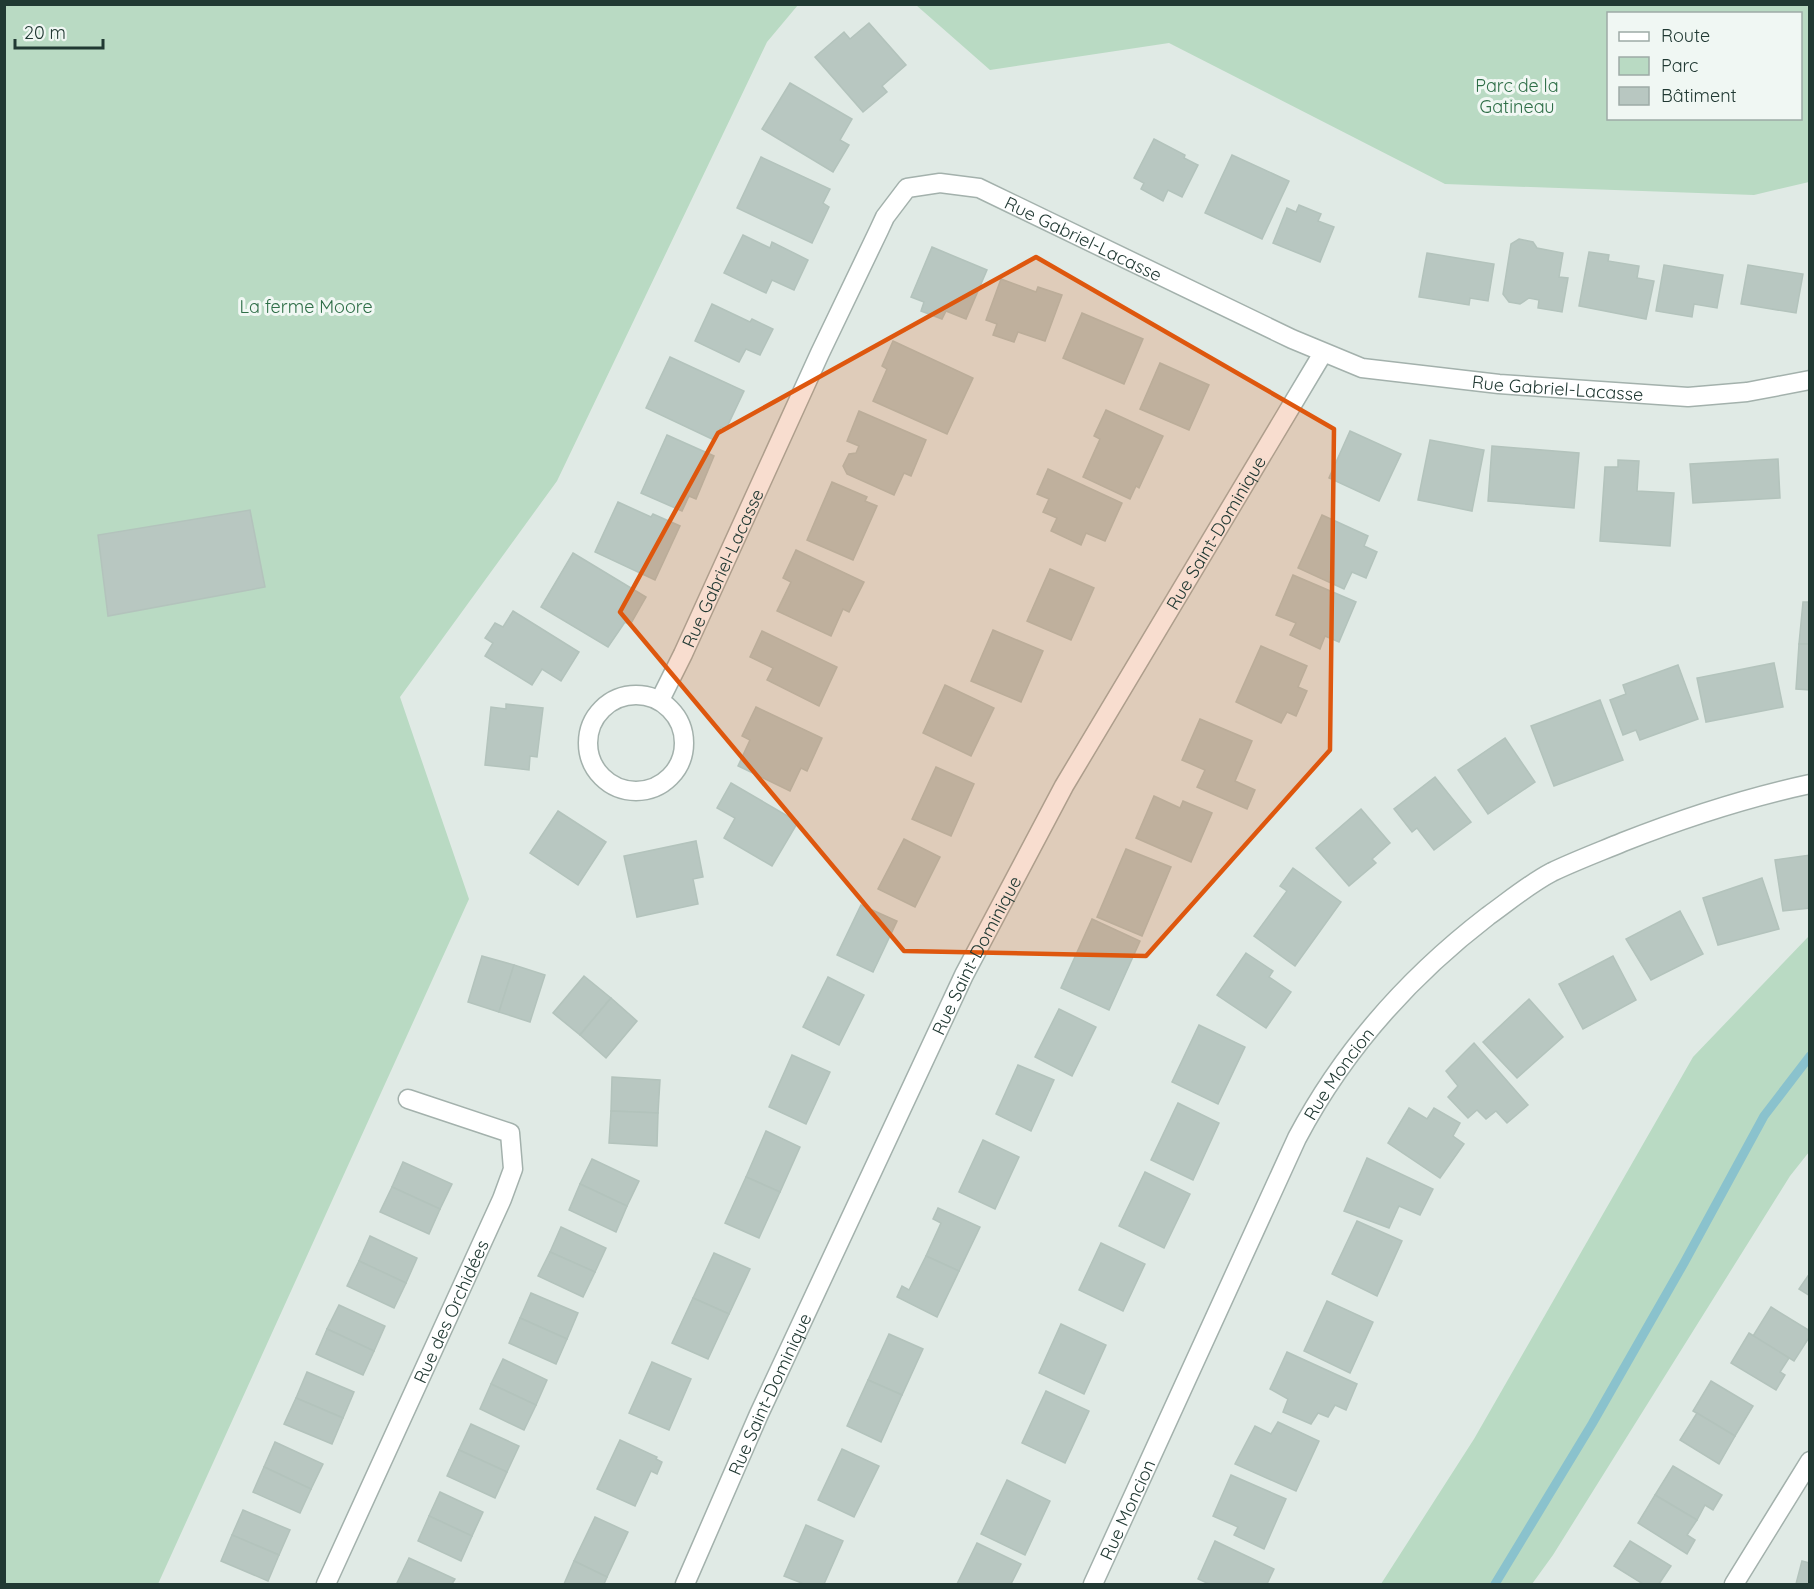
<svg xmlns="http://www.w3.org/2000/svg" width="1814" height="1589" font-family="Quicksand,sans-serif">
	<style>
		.green { fill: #b9dac3; fill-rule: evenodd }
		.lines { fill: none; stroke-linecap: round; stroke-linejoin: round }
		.stream { stroke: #8ac2cd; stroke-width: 9 }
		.building { fill: #b8c7c1; stroke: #b3c3bc; stroke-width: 1.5 }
		.minor-casing { stroke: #a3b1ac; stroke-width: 21 }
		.minor { stroke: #fff; stroke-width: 18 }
		.marked { fill: #de570e; fill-opacity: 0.2; stroke: #de570e; stroke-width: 4.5; stroke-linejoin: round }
		.labels { text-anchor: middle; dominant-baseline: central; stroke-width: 6; stroke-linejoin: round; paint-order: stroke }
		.park-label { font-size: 18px; fill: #2e6e47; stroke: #f0f7f3 }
		.street-label { font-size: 18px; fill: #213933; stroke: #f0f7f3 }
	</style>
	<rect width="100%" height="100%" fill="#e0eae5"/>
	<g class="green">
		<path d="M5,5H798L767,42L557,481L400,697L469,899L158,1584H5Z"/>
		<path d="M916,5H1809V182L1754,195L1445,184L1169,43L990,70ZM1608,14H1800V118H1608Z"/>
		<path d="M1809,936V1152L1790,1176L1553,1555L1532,1584H1381L1474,1439L1693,1057Z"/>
	</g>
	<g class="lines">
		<path class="stream" d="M1495,1584L1592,1424L1684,1263L1764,1116L1810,1056"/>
	</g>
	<g class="building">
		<path d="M869,23L906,65L882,86L887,92L863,112L815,57L844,32L850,39Z"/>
		<path d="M790,83L852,119L840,140L849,145L833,172L762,129Z"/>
		<path d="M1154,139L1185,155L1184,158L1198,165L1182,197L1168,190L1163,201L1141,189L1144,183L1134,178Z"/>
		<path d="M1232,155L1289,181L1262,239L1205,213Z"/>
		<path d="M761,157L830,189L823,203L829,207L812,243L737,208Z"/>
		<path d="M1299,205L1321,214L1318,221L1334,227L1320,262L1273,243L1287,208L1296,212Z"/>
		<path d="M743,235L770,248L772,242L808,260L794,290L772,280L766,293L724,273Z"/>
		<path d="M1519,239L1533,242L1537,248L1563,253L1559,277L1568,278L1562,312L1538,308L1539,300L1529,298L1520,304L1509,302L1503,294L1511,244Z"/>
		<path d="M932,247L987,270L966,319L946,311L942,319L921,311L924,302L911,297Z"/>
		<path d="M1589,252L1609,255L1608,261L1639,266L1637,278L1654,281L1646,319L1579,306Z"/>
		<path d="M1427,253L1494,264L1488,301L1470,298L1469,305L1419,297Z"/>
		<path d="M1664,265L1723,275L1717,308L1694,304L1692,317L1656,311Z"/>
		<path d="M1748,265L1803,274L1796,313L1741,304Z"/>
		<path d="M1001,279L1036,292L1038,287L1062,295L1045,341L1018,332L1014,342L993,335L997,324L986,320Z"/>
		<path d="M712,304L750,322L752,319L773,329L760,355L746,349L739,362L695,341Z"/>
		<path d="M1082,313L1143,339L1124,384L1063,358Z"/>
		<path d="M893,341L973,378L947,434L873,401L887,369L882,366Z"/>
		<path d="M670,357L744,391L726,429L721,427L714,440L646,408Z"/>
		<path d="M1160,363L1209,385L1189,430L1140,409Z"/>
		<path d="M1106,410L1163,436L1139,488L1136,486L1130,499L1083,477L1100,439L1094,436Z"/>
		<path d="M859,411L926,440L911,476L904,473L894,495L847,474L843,466L849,454L856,453L859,446L847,441Z"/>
		<path d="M1350,431L1401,454L1379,501L1329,478Z"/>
		<path d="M667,435L714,456L696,499L689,496L682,511L641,493Z"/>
		<path d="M1430,440L1484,450L1472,511L1418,500Z"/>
		<path d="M1492,446L1579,453L1574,508L1488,501Z"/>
		<path d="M1778,459L1780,498L1693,503L1690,464Z"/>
		<path d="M1618,460L1639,461L1637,491L1674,493L1670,546L1600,541L1605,467H1618Z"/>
		<path d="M1048,469L1122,503L1105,541L1086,533L1081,545L1051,531L1057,518L1043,512L1049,499L1037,494Z"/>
		<path d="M832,482L867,497L865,501L877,506L853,560L807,540Z"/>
		<path d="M618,502L651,517L653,514L680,526L655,580L595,552Z"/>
		<path d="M250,510L265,587L108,616L98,535Z"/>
		<path d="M1322,515L1368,536L1364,546L1377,552L1366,578L1352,572L1344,589L1298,568Z"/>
		<path d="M796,550L864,582L849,612L843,609L831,636L777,611L791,582L783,578Z"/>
		<path d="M573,553L646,597L630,625L625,622L608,647L541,607Z"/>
		<path d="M1050,569L1094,588L1071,640L1027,621Z"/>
		<path d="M1293,575L1356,602L1339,642L1325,636L1320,649L1290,635L1296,623L1276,615Z"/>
		<path d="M1803,602H1810V644H1799Z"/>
		<path d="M513,611L579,652L561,681L542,669L532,685L485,656L493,643L485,638L495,623L503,627Z"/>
		<path d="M993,630L1043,651L1021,702L971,681Z"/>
		<path d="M762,631L837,667L819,706L767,680L773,668L750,657Z"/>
		<path d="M1799,644H1810V690L1796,689Z"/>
		<path d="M1261,646L1307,666L1298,687L1307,691L1296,716L1287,712L1281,723L1236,702Z"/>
		<path d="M1774,663L1783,707L1706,722L1697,678Z"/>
		<path d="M1678,665L1698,719L1640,740L1636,730L1623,735L1610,700L1626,694L1623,685Z"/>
		<path d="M945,685L994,708L971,756L923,733Z"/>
		<path d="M1600,700L1623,760L1554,786L1531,726Z"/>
		<path d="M506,704L543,708L537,757L530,756L529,770L485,765L491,707L506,709Z"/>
		<path d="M756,707L822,738L807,771L801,768L790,791L738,766L750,740L742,736Z"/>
		<path d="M1200,719L1252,741L1235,781L1255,790L1247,809L1197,787L1205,770L1182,760Z"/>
		<path d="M1505,738L1535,782L1488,814L1458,770Z"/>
		<path d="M936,767L974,784L951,836L912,819Z"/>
		<path d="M1435,777L1471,822L1434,850L1417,828L1412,832L1394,809Z"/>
		<path d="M731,783L798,822L772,866L724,838L735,818L717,808Z"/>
		<path d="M1154,796L1180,808L1183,801L1212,813L1191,862L1136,838Z"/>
		<path d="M1361,809L1390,843L1372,859L1376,863L1349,886L1316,848Z"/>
		<path d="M558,811L606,842L578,885L530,853Z"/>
		<path d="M904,839L940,857L915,907L878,889Z"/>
		<path d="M696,841L703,877L693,879L698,904L637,917L624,856Z"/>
		<path d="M1126,849L1171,867L1142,936L1097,917Z"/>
		<path d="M1810,855V908L1783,911L1775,860Z"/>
		<path d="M1293,868L1341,902L1295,966L1254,936L1287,891L1280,886Z"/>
		<path d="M1762,878L1779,929L1718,945L1703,898Z"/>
		<path d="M861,905L897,921L873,972L837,955Z"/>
		<path d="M1680,911L1703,954L1651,980L1626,939Z"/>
		<path d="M1092,919L1140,941L1109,1010L1061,988Z"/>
		<path d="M1246,953L1273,971L1269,977L1291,992L1266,1028L1217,995Z"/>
		<path d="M482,956L514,965L499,1012L468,1002Z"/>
		<path d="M1613,956L1636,1000L1583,1029L1559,984Z"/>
		<path d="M514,965L545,975L530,1022L499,1012Z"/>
		<path d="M584,976L611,998L580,1035L553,1013Z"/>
		<path d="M828,977L864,995L839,1045L803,1027Z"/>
		<path d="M611,998L637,1021L606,1058L580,1035Z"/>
		<path d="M1529,999L1563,1037L1517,1078L1483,1042Z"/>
		<path d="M1059,1009L1096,1027L1072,1076L1035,1057Z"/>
		<path d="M1199,1025L1245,1047L1218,1104L1172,1082Z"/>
		<path d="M1474,1043L1528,1105L1507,1123L1496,1111L1486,1119L1477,1110L1468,1118L1448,1097L1458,1086L1446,1071Z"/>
		<path d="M792,1055L830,1072L806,1124L769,1107Z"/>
		<path d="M1018,1065L1054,1080L1031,1131L996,1114Z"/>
		<path d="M612,1077L660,1080L658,1113L611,1111Z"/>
		<path d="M1178,1103L1219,1123L1193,1180L1151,1160Z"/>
		<path d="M1409,1108L1427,1119L1434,1108L1460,1123L1453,1136L1464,1144L1440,1178L1388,1143Z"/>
		<path d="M611,1111L658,1113L657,1146L609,1143Z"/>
		<path d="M766,1131L800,1147L780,1192L746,1177Z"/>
		<path d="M983,1140L1019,1157L995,1209L959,1192Z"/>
		<path d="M1367,1158L1433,1189L1420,1215L1399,1206L1389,1228L1344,1211Z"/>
		<path d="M592,1159L639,1181L627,1206L580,1184Z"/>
		<path d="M403,1162L452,1184L440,1209L392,1187Z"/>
		<path d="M1145,1172L1190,1194L1164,1248L1119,1226Z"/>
		<path d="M746,1177L780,1192L759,1238L725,1223Z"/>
		<path d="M580,1184L627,1206L616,1232L569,1210Z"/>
		<path d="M392,1187L440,1209L429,1234L380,1212Z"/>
		<path d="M938,1208L980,1227L959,1271L926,1256L941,1223L933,1219Z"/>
		<path d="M1357,1221L1402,1241L1377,1296L1332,1274Z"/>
		<path d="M561,1227L606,1248L595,1272L550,1252Z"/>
		<path d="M370,1236L417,1258L406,1283L359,1261Z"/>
		<path d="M1101,1243L1145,1264L1123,1311L1079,1290Z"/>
		<path d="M550,1252L595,1272L583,1297L538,1276Z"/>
		<path d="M714,1253L750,1269L729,1314L693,1298Z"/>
		<path d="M926,1256L959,1271L937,1317L897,1297L902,1286L909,1290Z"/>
		<path d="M359,1261L406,1283L394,1308L347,1286Z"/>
		<path d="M1810,1273V1296L1799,1289Z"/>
		<path d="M531,1293L578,1313L567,1339L520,1318Z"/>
		<path d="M693,1298L729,1314L708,1359L672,1343Z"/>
		<path d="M1327,1301L1373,1322L1350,1373L1304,1351Z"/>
		<path d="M339,1305L385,1326L374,1351L327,1329Z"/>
		<path d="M1771,1307L1810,1331V1336L1794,1361L1753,1336Z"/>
		<path d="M520,1318L567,1339L556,1364L509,1343Z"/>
		<path d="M1061,1324L1106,1345L1084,1394L1039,1373Z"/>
		<path d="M327,1329L374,1351L363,1375L316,1354Z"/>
		<path d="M1749,1333L1789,1358L1780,1372L1785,1375L1776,1390L1731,1363Z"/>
		<path d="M889,1334L923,1349L902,1395L868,1380Z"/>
		<path d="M1287,1352L1357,1384L1346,1410L1335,1405L1328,1417L1318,1413L1311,1424L1283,1412L1288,1399L1270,1389Z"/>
		<path d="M503,1359L547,1380L536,1405L491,1384Z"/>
		<path d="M652,1362L691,1379L669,1430L629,1413Z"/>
		<path d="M307,1372L354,1392L343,1418L296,1398Z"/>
		<path d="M868,1380L902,1395L881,1442L847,1426Z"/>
		<path d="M1711,1381L1753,1406L1735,1436L1693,1411Z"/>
		<path d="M491,1384L536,1405L524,1430L480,1409Z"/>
		<path d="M1046,1391L1089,1411L1065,1463L1022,1443Z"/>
		<path d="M296,1398L343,1418L332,1444L284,1424Z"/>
		<path d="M1697,1413L1735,1436L1719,1464L1680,1440Z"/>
		<path d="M1278,1422L1319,1441L1296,1491L1235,1464L1255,1426L1271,1434Z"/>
		<path d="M471,1424L519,1446L507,1472L459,1450Z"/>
		<path d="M620,1440L657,1457L656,1459L662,1462L657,1474L651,1471L635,1506L597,1489Z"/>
		<path d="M275,1442L323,1464L311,1489L264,1467Z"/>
		<path d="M842,1449L879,1466L854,1517L818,1500Z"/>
		<path d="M459,1450L507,1472L495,1498L447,1476Z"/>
		<path d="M1673,1466L1722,1495L1713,1510L1705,1505L1697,1520L1655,1495Z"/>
		<path d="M264,1467L311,1489L300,1513L253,1492Z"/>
		<path d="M1231,1475L1286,1499L1264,1549L1234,1535L1238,1527L1213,1516Z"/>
		<path d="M1007,1480L1050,1501L1025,1555L981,1534Z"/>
		<path d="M440,1492L483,1512L472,1536L429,1516Z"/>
		<path d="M1655,1495L1697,1520L1687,1535L1695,1540L1687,1554L1638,1523Z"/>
		<path d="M243,1510L290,1530L279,1555L232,1535Z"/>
		<path d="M429,1516L472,1536L461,1561L418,1541Z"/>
		<path d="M595,1517L628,1532L607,1577L574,1561Z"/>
		<path d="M806,1525L843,1541L824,1584H804L784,1576Z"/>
		<path d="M232,1535L279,1555L268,1581L221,1561Z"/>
		<path d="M1215,1541L1274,1569L1267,1584H1209L1198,1579Z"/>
		<path d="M1630,1541L1671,1566L1659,1584H1643L1614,1566Z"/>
		<path d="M977,1543L1021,1564L1011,1584H957Z"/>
		<path d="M409,1558L455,1579L452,1584L397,1583Z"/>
		<path d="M574,1561L607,1577L604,1584H564Z"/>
		<path d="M1802,1561L1810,1563V1584H1796Z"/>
	</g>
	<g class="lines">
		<g class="minor-casing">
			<g id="minor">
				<circle cx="636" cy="743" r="48"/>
				<path id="s1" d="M660,700L683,654L820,353L879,230L885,217L907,188L940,183L979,188L1292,339L1362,368L1499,384L1688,397L1747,392L1810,380"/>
				<path id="s2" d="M326,1584L502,1199L513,1169L510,1133L408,1099"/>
				<path id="s3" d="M685,1584L759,1414L964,975L1064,786L1323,353"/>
				<path id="s4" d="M1093,1584L1297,1138C1343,1051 1410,976 1488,916C1509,901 1529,884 1552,872C1575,861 1599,852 1623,842C1684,818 1745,798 1810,784"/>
				<path d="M1734,1584L1810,1461"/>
			</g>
		</g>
		<use href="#minor" class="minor"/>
	</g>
	<path class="marked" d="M1036,257L1334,429L1330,750L1146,956L904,951L620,612L718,433Z"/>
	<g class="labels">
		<g class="park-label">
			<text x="1517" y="85">Parc de la<tspan x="1517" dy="21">Gatineau</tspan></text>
			<text x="306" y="306">La ferme Moore</text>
		</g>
		<g class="street-label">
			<text stroke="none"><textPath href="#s1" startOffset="758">Rue Gabriel-Lacasse</textPath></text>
			<text stroke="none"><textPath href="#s1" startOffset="1262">Rue Gabriel-Lacasse</textPath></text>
			<text stroke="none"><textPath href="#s3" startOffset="1179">Rue Saint-Dominique</textPath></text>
			<text stroke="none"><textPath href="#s1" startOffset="146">Rue Gabriel-Lacasse</textPath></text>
			<text stroke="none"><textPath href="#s3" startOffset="693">Rue Saint-Dominique</textPath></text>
			<text stroke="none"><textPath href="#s4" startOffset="567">Rue Moncion</textPath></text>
			<text stroke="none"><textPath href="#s2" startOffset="300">Rue des Orchidées</textPath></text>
			<text stroke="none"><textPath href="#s3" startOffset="208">Rue Saint-Dominique</textPath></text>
			<text stroke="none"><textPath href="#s4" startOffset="82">Rue Moncion</textPath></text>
		</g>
	</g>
	<rect width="1814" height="1589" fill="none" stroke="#213933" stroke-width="12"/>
	<rect x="1607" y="12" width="195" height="108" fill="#f0f7f3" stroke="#9daba6" stroke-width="1.5"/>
	<rect x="1619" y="32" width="30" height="9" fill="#ffffff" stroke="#9daba6" stroke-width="1.5"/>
	<text x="1661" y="42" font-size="18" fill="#213933">Route</text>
	<rect x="1619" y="57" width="30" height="18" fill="#b9dac3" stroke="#9daba6" stroke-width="1.5"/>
	<text x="1661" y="72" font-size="18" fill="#213933">Parc</text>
	<rect x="1619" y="87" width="30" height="18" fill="#b8c7c1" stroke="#9daba6" stroke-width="1.5"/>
	<text x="1661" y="102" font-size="18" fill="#213933">Bâtiment</text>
	<path d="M15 39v9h88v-9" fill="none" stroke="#213933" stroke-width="3"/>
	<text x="24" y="39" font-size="18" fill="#213933" stroke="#f0f7f3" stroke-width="4.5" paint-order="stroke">20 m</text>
</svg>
